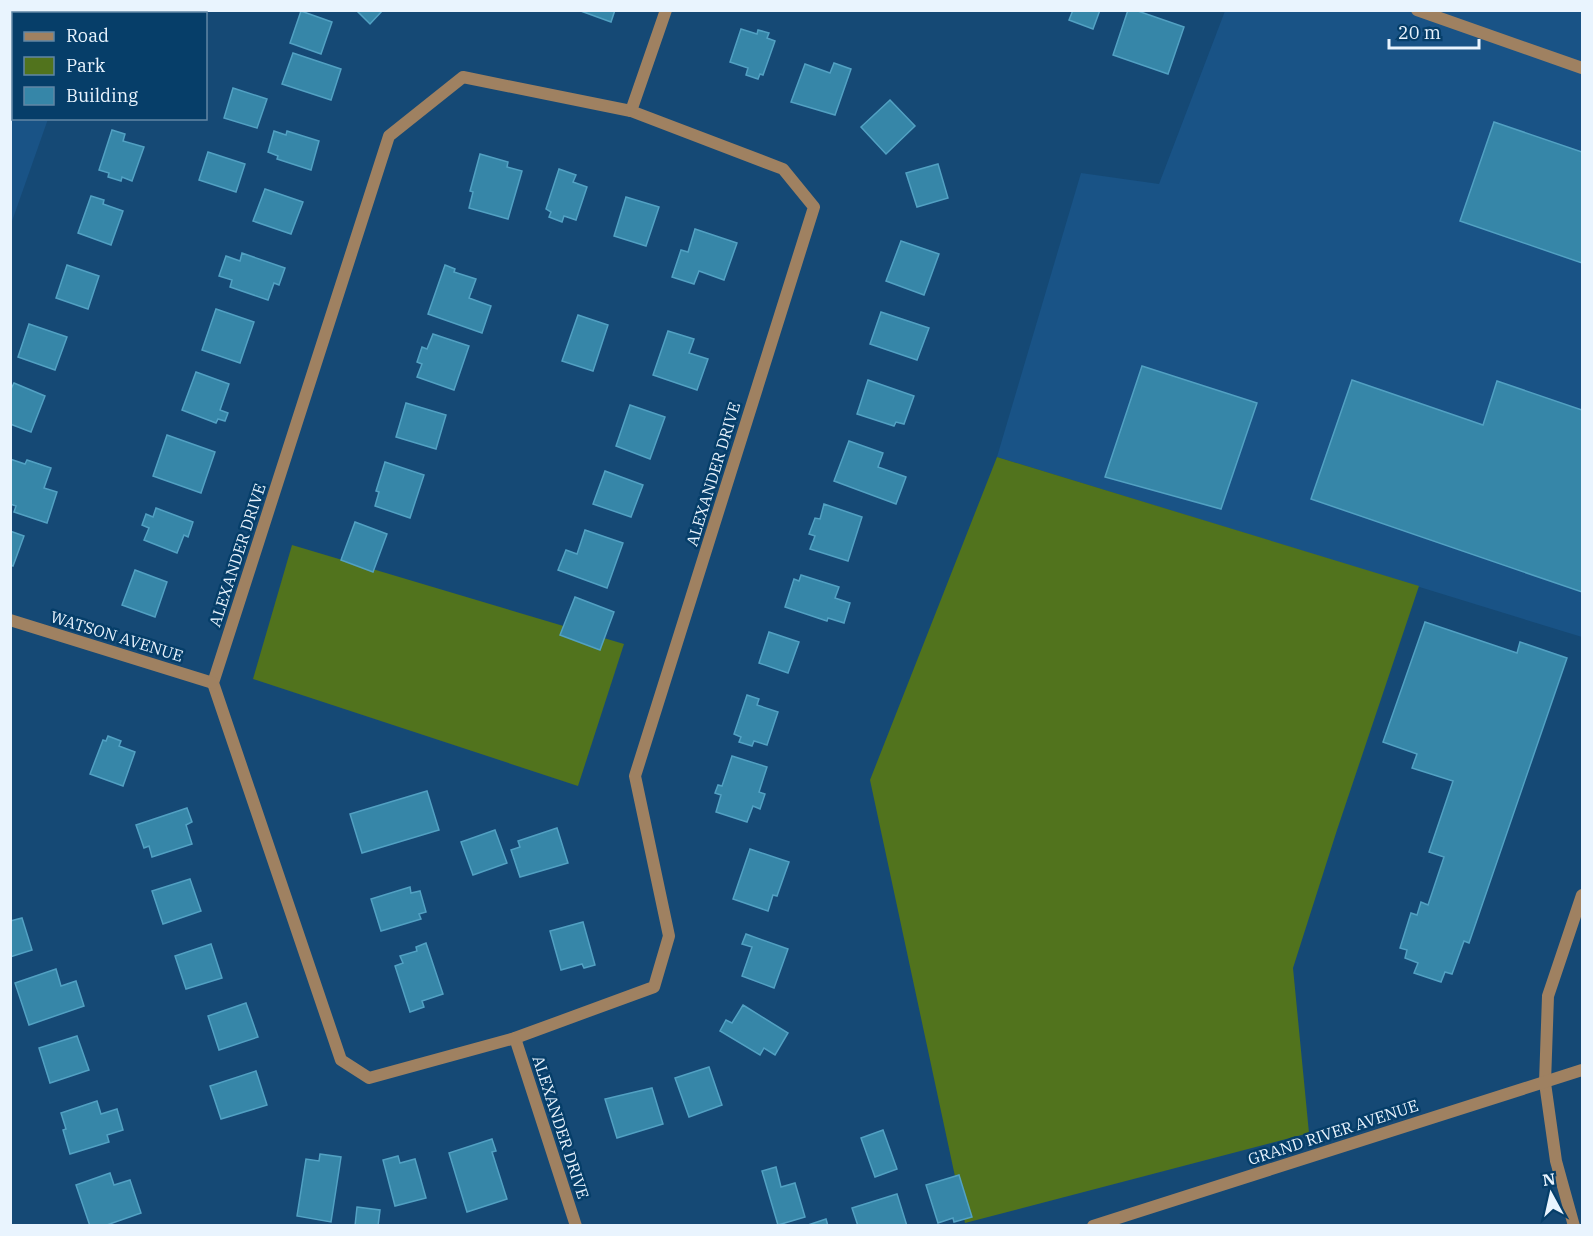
<svg xmlns="http://www.w3.org/2000/svg" width="1593" height="1236" font-family="'IBM Plex Serif',serif">
	<style>
		.built { fill: #195386 }
		.green { fill: #51731d }
		.building { fill: #3686a8; stroke: #52a1c3; stroke-width: 1.5 }
		.lines { fill: none; stroke-linecap: round; stroke-linejoin: round }
		.minor { stroke: #9f8161; stroke-width: 12 }
		.tertiary { stroke: #9f8161; stroke-width: 12 }
		.labels { text-anchor: middle; dominant-baseline: central; stroke-width: 5; stroke-linejoin: round; paint-order: stroke }
		.street-label { font-size: 16px; fill: #e9f4fe; stroke: #063e69 }
	</style>
	<rect width="100%" height="100%" fill="#154975"/>
	<g class="built">
		<path d="M11,11H87L86,14H14V118L48,119L11,224Z"/>
		<path d="M1225,11H1582V637L997,457L1081,173L1159,184Z"/>
	</g>
	<g class="green">
		<path d="M997,457L1419,586L1337,830L1293,968L1309,1133L965,1223L870,780Z"/>
		<path d="M292,545L624,644L578,786L253,679Z"/>
	</g>
	<g class="building">
		<path d="M140,10H187L195,13L139,14Z"/>
		<path d="M356,10H383L370,24Z"/>
		<path d="M578,10H615L611,22Z"/>
		<path d="M1073,10H1100L1093,29L1069,20Z"/>
		<path d="M1128,10H1135L1184,27L1168,74L1113,55Z"/>
		<path d="M301,11L332,22L321,54L290,43Z"/>
		<path d="M741,29L757,34L758,30L769,33L767,38L775,41L763,75L760,74L758,79L746,75L748,68L730,62Z"/>
		<path d="M293,53L341,69L331,100L282,84Z"/>
		<path d="M834,63L851,69L835,115L791,102L805,64L830,73Z"/>
		<path d="M233,88L267,99L257,128L224,118Z"/>
		<path d="M890,100L915,126L886,154L861,127Z"/>
		<path d="M1494,122L1582,152V263L1460,221Z"/>
		<path d="M112,130L125,134L123,141L144,147L132,181L122,177L121,181L108,177L109,173L99,170Z"/>
		<path d="M274,131L286,135L287,131L319,141L311,170L277,159L278,156L268,152Z"/>
		<path d="M208,152L245,164L236,192L199,180Z"/>
		<path d="M480,154L508,162L507,167L522,171L508,219L469,208L473,192L470,191Z"/>
		<path d="M938,164L948,198L917,207L906,173Z"/>
		<path d="M559,169L576,175L573,182L587,187L576,220L564,216L562,222L549,217L551,212L546,209Z"/>
		<path d="M265,189L303,202L291,234L253,221Z"/>
		<path d="M91,196L104,200L103,204L123,211L111,245L78,233Z"/>
		<path d="M626,197L659,207L646,246L614,236Z"/>
		<path d="M695,229L737,243L724,280L699,271L694,284L672,277L681,250L688,252Z"/>
		<path d="M901,241L939,254L924,295L886,281Z"/>
		<path d="M242,253L285,268L279,285L274,283L268,300L230,287L232,280L219,276L226,256L240,261Z"/>
		<path d="M67,265L99,276L88,309L56,298Z"/>
		<path d="M445,265L455,269L454,272L476,279L469,298L491,306L482,333L428,314Z"/>
		<path d="M216,309L254,322L240,363L202,350Z"/>
		<path d="M881,312L929,328L917,360L870,344Z"/>
		<path d="M578,315L608,325L593,371L562,361Z"/>
		<path d="M29,324L67,337L55,370L18,357Z"/>
		<path d="M668,331L694,339L689,353L708,359L697,390L653,375Z"/>
		<path d="M433,334L469,346L454,390L417,377L422,364L417,362L422,347L427,349Z"/>
		<path d="M1142,366L1257,403L1221,509L1105,477Z"/>
		<path d="M196,372L229,384L220,410L228,413L225,421L218,419L216,423L182,410Z"/>
		<path d="M868,380L914,396L904,424L896,422L894,426L857,414Z"/>
		<path d="M1352,380L1483,425L1497,381L1582,410V592L1311,499Z"/>
		<path d="M14,383L45,396L31,432L10,424V391Z"/>
		<path d="M406,403L446,415L436,449L396,437Z"/>
		<path d="M630,405L665,417L650,459L616,446Z"/>
		<path d="M167,435L215,452L201,493L153,476Z"/>
		<path d="M849,441L883,453L878,467L906,477L896,504L834,481Z"/>
		<path d="M10,459L25,464L27,460L51,468L44,488L57,492L47,523L14,512L16,506L10,504Z"/>
		<path d="M385,462L424,475L410,518L375,506L379,492L376,491Z"/>
		<path d="M605,471L643,485L631,517L593,504Z"/>
		<path d="M824,504L862,517L848,561L810,549L815,536L809,534L815,518L820,519Z"/>
		<path d="M156,508L193,522L188,537L184,535L177,553L144,540L149,528L142,525L146,514L153,517Z"/>
		<path d="M355,522L387,534L373,572L341,560Z"/>
		<path d="M585,530L623,543L607,588L558,570L566,550L577,554Z"/>
		<path d="M10,531L24,536L13,566L10,565Z"/>
		<path d="M135,570L167,582L155,617L122,605Z"/>
		<path d="M801,575L839,587L835,598L850,603L844,623L828,618L827,621L785,607L794,579L799,581Z"/>
		<path d="M575,597L614,612L600,650L560,635Z"/>
		<path d="M1425,622L1517,653L1520,642L1567,658L1469,943L1464,941L1452,974L1445,972L1441,982L1414,973L1418,963L1405,958L1407,950L1400,948L1411,913L1417,915L1421,902L1428,905L1444,857L1429,852L1453,781L1412,768L1417,754L1383,742Z"/>
		<path d="M769,632L799,642L788,673L759,663Z"/>
		<path d="M747,695L759,699L757,705L778,712L767,745L754,741L752,746L739,742L741,737L734,734Z"/>
		<path d="M108,736L121,741L119,746L135,752L123,786L90,774L103,740L106,741Z"/>
		<path d="M732,756L767,767L759,792L765,794L760,809L753,806L747,822L716,812L721,795L715,793L718,785L722,786Z"/>
		<path d="M427,791L439,830L362,853L350,814Z"/>
		<path d="M187,808L192,822L186,825L192,844L152,857L149,846L144,848L136,825Z"/>
		<path d="M557,828L568,863L520,877L511,850L520,847L518,841Z"/>
		<path d="M495,830L507,863L473,875L461,842Z"/>
		<path d="M750,849L789,862L777,896L773,895L768,911L733,899Z"/>
		<path d="M190,879L201,911L163,924L152,891Z"/>
		<path d="M410,887L411,893L420,891L426,912L419,914L421,919L381,931L371,899Z"/>
		<path d="M22,918L32,950L10,957V921Z"/>
		<path d="M583,922L595,965L584,968L582,964L561,970L550,931Z"/>
		<path d="M746,934L788,949L774,988L742,976L752,947L742,944Z"/>
		<path d="M426,943L443,994L422,1001L424,1007L410,1012L395,966L403,963L400,956L417,951L416,947Z"/>
		<path d="M211,944L222,978L186,989L175,956Z"/>
		<path d="M56,969L61,986L76,981L84,1006L29,1025L15,983Z"/>
		<path d="M246,1003L258,1037L219,1050L208,1016Z"/>
		<path d="M743,1005L788,1033L775,1055L764,1048L760,1055L720,1031L726,1020L732,1023Z"/>
		<path d="M77,1036L89,1070L50,1083L39,1048Z"/>
		<path d="M709,1067L722,1105L689,1117L675,1078Z"/>
		<path d="M256,1071L267,1105L221,1119L210,1086Z"/>
		<path d="M652,1088L663,1124L617,1138L605,1099Z"/>
		<path d="M97,1101L101,1114L117,1109L123,1130L107,1135L109,1142L70,1154L63,1130L66,1129L61,1113Z"/>
		<path d="M883,1130L897,1169L875,1177L861,1138Z"/>
		<path d="M492,1139L496,1151L492,1152L507,1199L467,1212L449,1153Z"/>
		<path d="M320,1154L341,1157L331,1222L297,1216L306,1159L319,1161Z"/>
		<path d="M398,1156L400,1163L415,1159L426,1198L395,1206L383,1160Z"/>
		<path d="M776,1167L781,1187L795,1183L805,1217L778,1225L762,1171Z"/>
		<path d="M110,1173L114,1185L130,1180L141,1213L104,1226H90L76,1185Z"/>
		<path d="M959,1175L972,1217L954,1222L953,1218L938,1223L926,1185Z"/>
		<path d="M897,1194L907,1226H858L852,1208Z"/>
		<path d="M357,1207L380,1210L378,1226H355Z"/>
		<path d="M826,1219L828,1226H805Z"/>
	</g>
	<g class="lines">
		<g class="minor">
			<path d="M1417,10L1582,68"/>
			<path d="M41,14L42,10"/>
			<path d="M463,77L631,111L783,169L814,207L635,776L669,936L654,987L515,1038L369,1078L341,1060L213,683L389,136Z"/>
			<path d="M10,103L14,94"/>
			<path d="M631,111L666,10"/>
			<path d="M10,620L213,683"/>
			<path d="M515,1038L576,1226"/>
			<path d="M1574,1226L1556,1161L1545,1083L1548,996L1582,895"/>
		</g>
		<path class="tertiary" d="M1093,1226L1582,1070"/>
	</g>
	<g class="labels">
		<g class="street-label">
			<text transform="translate(713 474) rotate(-73)">ALEXANDER DRIVE</text>
			<text transform="translate(237 555) rotate(-72)">ALEXANDER DRIVE</text>
			<text transform="translate(117 636) rotate(17)">WATSON AVENUE</text>
			<text transform="translate(561 1127) rotate(72)">ALEXANDER DRIVE</text>
			<text transform="translate(1333 1132) rotate(-18)">GRAND RIVER AVENUE</text>
		</g>
	</g>
	<rect width="1593" height="1236" fill="none" stroke="#e9f4fe" stroke-width="24"/>
	<rect x="12" y="12" width="195" height="108" fill="#063e69" stroke="#6187a5" stroke-width="1.5"/>
	<rect x="24" y="32" width="30" height="9" fill="#9f8161" stroke="#6187a5" stroke-width="1.5"/>
	<text x="66" y="42" font-size="18" fill="#e9f4fe">Road</text>
	<rect x="24" y="57" width="30" height="18" fill="#51731d" stroke="#6187a5" stroke-width="1.5"/>
	<text x="66" y="72" font-size="18" fill="#e9f4fe">Park</text>
	<rect x="24" y="87" width="30" height="18" fill="#3686a8" stroke="#6187a5" stroke-width="1.5"/>
	<text x="66" y="102" font-size="18" fill="#e9f4fe">Building</text>
	<g transform="translate(1551 1194) rotate(352)" stroke="#063e69" stroke-width="4.5" paint-order="stroke">
	<path d="M0-4.5L10 22L0 15L-10 22Z" fill="#e9f4fe"/>
	<text y="-9" font-size="16" font-weight="bold" text-anchor="middle" fill="#e9f4fe">N</text>
	</g>
	<path d="M1389 39v9h90v-9" fill="none" stroke="#e9f4fe" stroke-width="3"/>
	<text x="1398" y="39" font-size="18" fill="#e9f4fe" stroke="#063e69" stroke-width="4.5" paint-order="stroke">20 m</text>
</svg>
